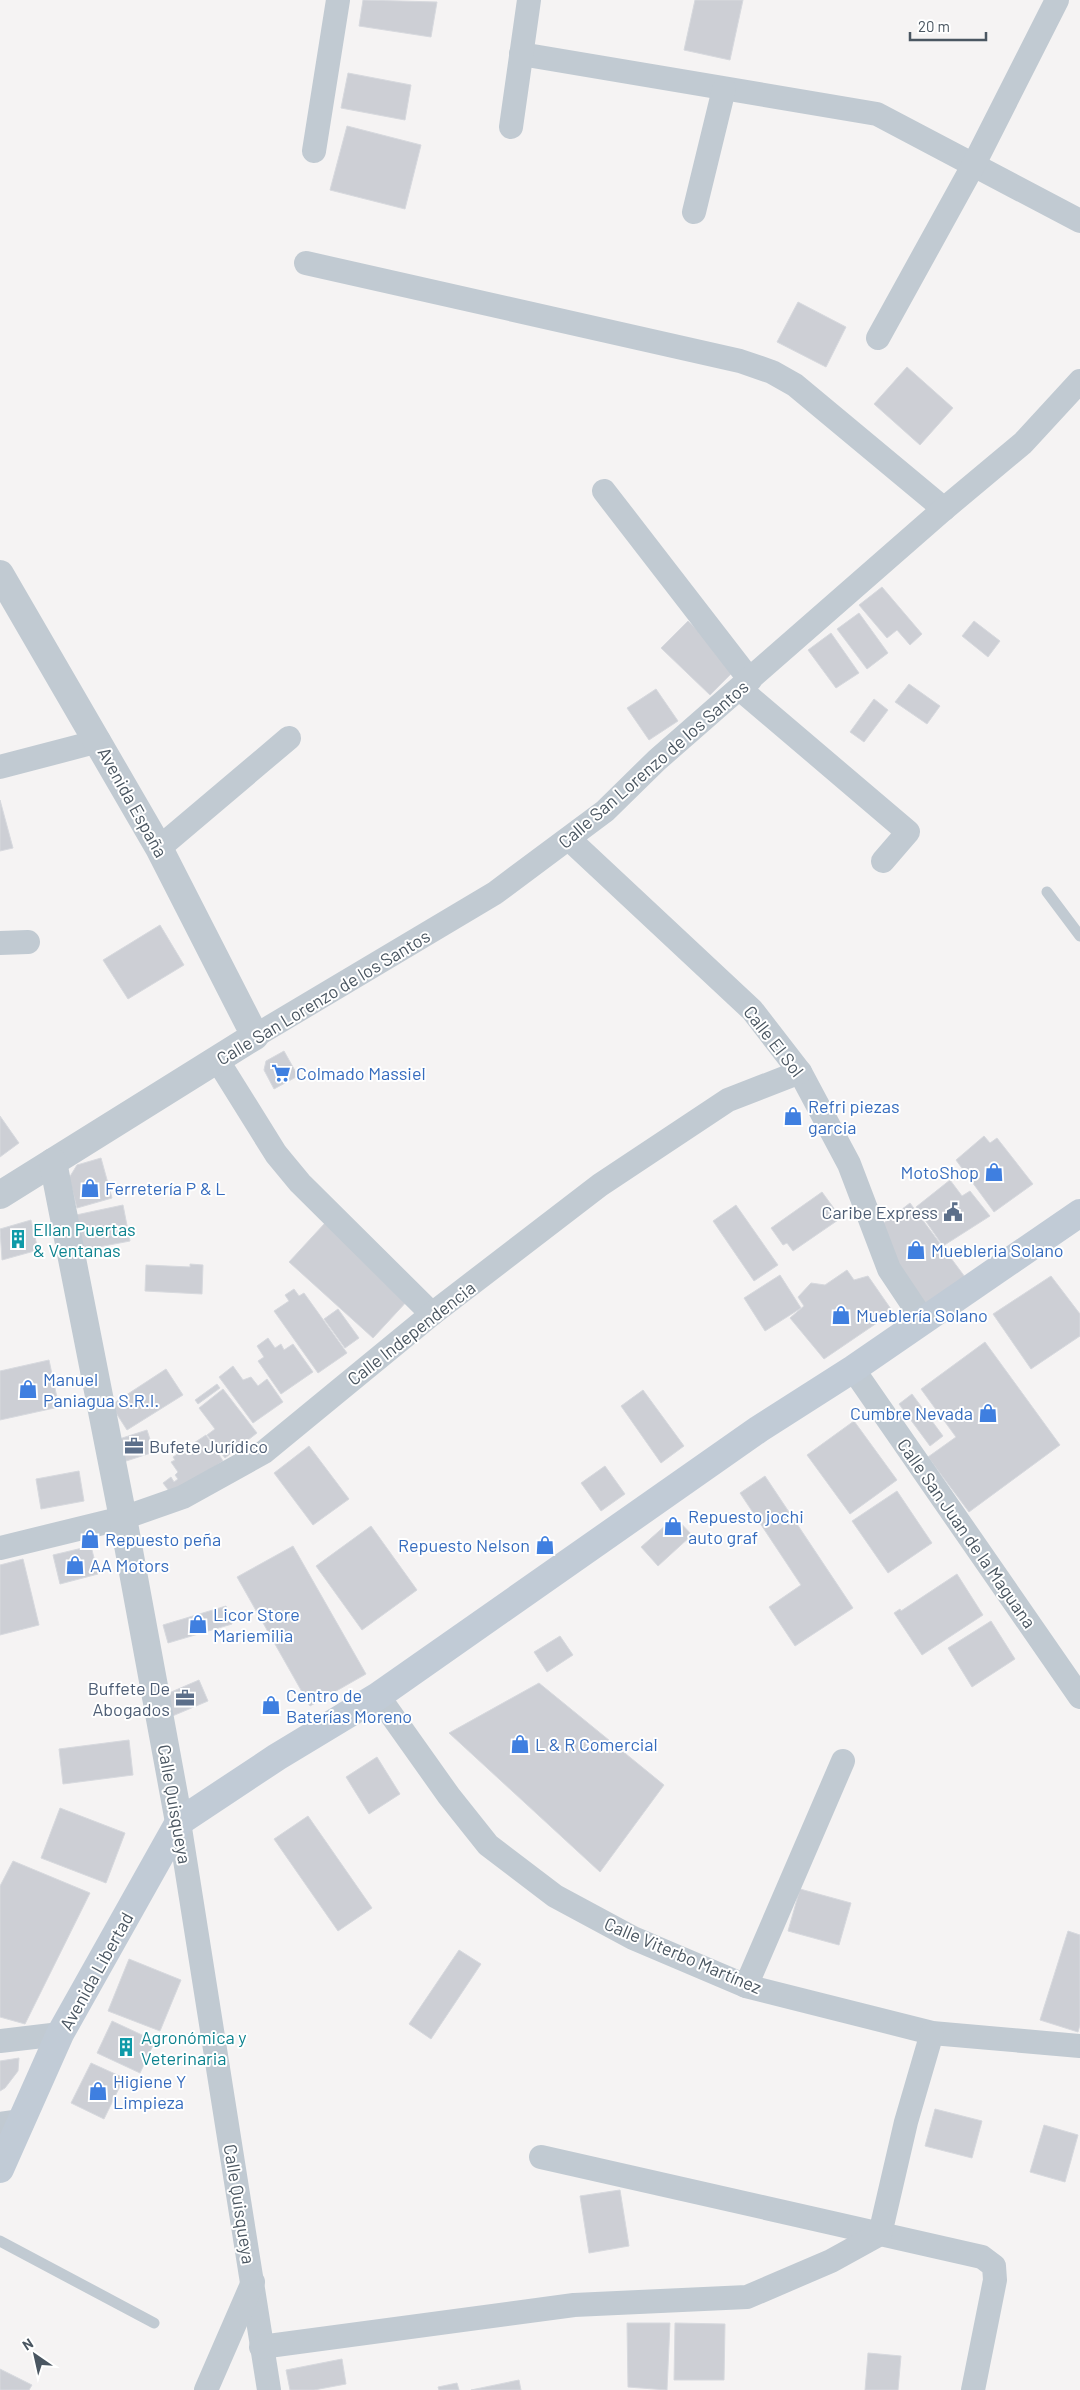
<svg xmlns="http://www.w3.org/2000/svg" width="1080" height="2390" font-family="Barlow,sans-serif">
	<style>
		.building { fill: #cdcfd5; stroke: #d7d9de }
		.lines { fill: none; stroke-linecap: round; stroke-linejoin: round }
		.service { stroke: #c1cad2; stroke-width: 11 }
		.minor { stroke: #c1cad2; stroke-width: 24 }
		.tertiary { stroke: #c1cad2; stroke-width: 28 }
		.secondary { stroke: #c1cbd6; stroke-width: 28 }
		.labels { text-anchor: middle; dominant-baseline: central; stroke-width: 4; stroke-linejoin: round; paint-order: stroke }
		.street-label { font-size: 18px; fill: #4a5661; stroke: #fff }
		.shop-label { font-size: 18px; fill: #366cbe; stroke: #fff; text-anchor: start }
		.service-label { font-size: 18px; fill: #4e5e75; stroke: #fff; text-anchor: end }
		.culture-label { font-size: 18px; fill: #0d838f; stroke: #fff; text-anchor: start }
	</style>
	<rect width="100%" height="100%" fill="#f5f3f3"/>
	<g class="building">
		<path d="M363,0L437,2L431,37L359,26Z"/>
		<path d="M695,0H743L730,60L684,50Z"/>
		<path d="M348,73L411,85L405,120L341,108Z"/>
		<path d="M347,126L421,145L405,209L330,190Z"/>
		<path d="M798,302L846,327L826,367L777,342Z"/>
		<path d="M907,367L953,408L920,445L874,404Z"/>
		<path d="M882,587L922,634L910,645L897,630L887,638L859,605Z"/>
		<path d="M859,613L888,653L867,669L837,629Z"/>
		<path d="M688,621L736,669L710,695L661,648Z"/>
		<path d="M974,621L1000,641L988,657L962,636Z"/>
		<path d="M831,633L859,673L836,688L808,650Z"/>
		<path d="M909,684L940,706L927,724L895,702Z"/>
		<path d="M656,689L678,721L649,740L627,708Z"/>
		<path d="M874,699L888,710L864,742L850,732Z"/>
		<path d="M0,800L13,848L0,851Z"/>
		<path d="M160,925L184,965L128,999L103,960Z"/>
		<path d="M284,1051L298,1076L274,1089L264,1070L266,1061Z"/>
		<path d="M0,1116L19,1143L0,1157Z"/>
		<path d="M984,1136L990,1143L997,1138L1033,1184L994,1212L956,1160Z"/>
		<path d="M101,1158L112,1198L77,1208L69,1178L77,1165Z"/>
		<path d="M950,1180L962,1196L970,1191L990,1216L943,1246L916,1207Z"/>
		<path d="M822,1192L841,1218L793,1251L787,1243L783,1245L771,1228Z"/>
		<path d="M910,1203L965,1277L918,1310L880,1226Z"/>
		<path d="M123,1205L130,1241L83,1250L76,1215Z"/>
		<path d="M736,1205L778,1265L754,1281L713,1221Z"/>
		<path d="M31,1220L38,1250L2,1260L0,1229Z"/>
		<path d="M325,1223L409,1299L373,1338L289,1262Z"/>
		<path d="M190,1264L203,1265L202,1294L145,1291L146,1265L190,1267Z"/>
		<path d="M847,1270L854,1280L868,1276L893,1312L824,1359L790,1318L804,1306L798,1297L811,1283L825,1285Z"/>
		<path d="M780,1275L801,1308L765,1331L744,1298Z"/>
		<path d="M1051,1276L1080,1314V1336L1031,1369L993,1314Z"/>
		<path d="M294,1289L299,1296L304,1293L347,1353L318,1373L274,1311L289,1301L285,1295Z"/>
		<path d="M338,1309L359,1338L345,1348L324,1319Z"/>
		<path d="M268,1338L275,1348L281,1344L284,1350L293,1344L313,1372L281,1394L258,1361L264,1357L257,1346Z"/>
		<path d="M985,1342L1060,1445L969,1512L928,1457L956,1437L921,1389Z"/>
		<path d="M49,1360L59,1407L0,1420V1371Z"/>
		<path d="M233,1366L243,1380L251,1377L258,1386L267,1379L283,1402L253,1423L219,1377Z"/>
		<path d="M166,1369L183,1395L127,1430L111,1405Z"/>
		<path d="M217,1384L220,1388L198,1404L195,1400Z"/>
		<path d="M223,1389L257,1433L225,1458L207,1435L215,1429L199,1408Z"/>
		<path d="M643,1390L684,1446L661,1463L621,1406Z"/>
		<path d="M912,1394L943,1436L930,1446L899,1404Z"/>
		<path d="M854,1421L897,1480L850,1514L807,1455Z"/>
		<path d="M147,1430L154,1452L120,1463L113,1441Z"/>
		<path d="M206,1435L223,1461L172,1495L163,1483L171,1477L174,1482L178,1479L175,1475L178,1472L171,1462L175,1460L173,1457Z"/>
		<path d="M309,1446L349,1499L313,1525L274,1473Z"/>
		<path d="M605,1466L625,1494L601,1511L581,1483Z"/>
		<path d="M79,1471L84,1501L41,1509L36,1479Z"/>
		<path d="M765,1476L853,1608L795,1646L769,1607L801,1585L740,1493Z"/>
		<path d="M897,1491L932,1543L888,1573L852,1521Z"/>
		<path d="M675,1517L692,1535L658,1566L641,1547Z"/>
		<path d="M371,1526L417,1590L362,1630L316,1566Z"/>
		<path d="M91,1546L98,1574L60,1584L53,1555Z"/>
		<path d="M293,1546L366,1674L310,1706L237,1577Z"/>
		<path d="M23,1559L39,1625L0,1635V1565Z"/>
		<path d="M957,1574L983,1615L922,1655L894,1613L900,1609L901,1611Z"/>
		<path d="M226,1606L232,1624L168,1643L163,1625Z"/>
		<path d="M991,1621L1015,1659L972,1687L948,1648Z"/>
		<path d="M560,1636L573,1655L547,1672L534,1652Z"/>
		<path d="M199,1680L208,1701L170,1717L162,1696Z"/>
		<path d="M539,1683L664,1785L600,1872L449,1733Z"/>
		<path d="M129,1740L133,1775L63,1784L59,1749Z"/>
		<path d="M377,1757L400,1794L369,1814L346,1777Z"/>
		<path d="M60,1808L125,1833L106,1883L41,1858Z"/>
		<path d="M308,1816L372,1908L338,1931L274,1839Z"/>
		<path d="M13,1861L90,1893L25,2024L0,2017V1886Z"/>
		<path d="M800,1889L851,1903L839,1945L788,1931Z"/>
		<path d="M1068,1931L1080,1935V2025L1078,2032L1040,2020Z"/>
		<path d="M459,1950L481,1964L431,2039L409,2024Z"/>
		<path d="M129,1959L181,1980L160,2031L108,2011Z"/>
		<path d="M112,2021L155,2041L140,2073L97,2053Z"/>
		<path d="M19,2058L18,2071L5,2088L0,2091V2061Z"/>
		<path d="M91,2063L124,2078L104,2119L71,2103Z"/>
		<path d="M935,2109L982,2121L972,2158L925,2146Z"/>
		<path d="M1044,2125L1078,2135L1065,2182L1030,2172Z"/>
		<path d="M620,2190L629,2246L589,2253L580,2196Z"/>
		<path d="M627,2323H670L667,2390L628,2387Z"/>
		<path d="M675,2323L725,2324L724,2380H674Z"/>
		<path d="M868,2353L901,2356L898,2390H865Z"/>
		<path d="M342,2359L346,2384L314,2390H290L286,2370Z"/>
		<path d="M0,2369L32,2385L29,2390H0Z"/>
		<path d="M519,2380L521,2390H471Z"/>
		<path d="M457,2383L459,2390H439L438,2387Z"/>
	</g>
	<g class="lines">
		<g class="service">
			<path d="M1047,892L1080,936"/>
			<path d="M0,2241L154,2323"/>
		</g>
		<g class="minor">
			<path d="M521,54L877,114L1080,221"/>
			<path d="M511,127L529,0"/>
			<path d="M314,151L338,0"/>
			<path d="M694,212L724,89"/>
			<path d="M306,263L740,361L772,372L795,385L944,509"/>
			<path d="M878,338L974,164L1057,0"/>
			<path d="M604,491L750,680"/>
			<path d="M740,689L908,832L883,861"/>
			<path d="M0,767L99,741"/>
			<path d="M569,839L752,1010L800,1072L849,1164L889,1269L923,1320"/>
			<path d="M159,848L289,738"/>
			<path d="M0,943L28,942"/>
			<path d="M255,1036L495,893L605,811L657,760L944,509L1023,443L1080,381"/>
			<path d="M218,1061L276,1154L300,1183L432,1314"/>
			<path d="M853,1369L1080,1697"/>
			<path d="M0,1548L123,1518L183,1497L264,1452L432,1314L600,1185L728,1100L800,1072"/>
			<path d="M378,1696L449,1796L488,1845L555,1896L633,1938L746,1986L932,2033L1080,2046"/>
			<path d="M179,1822L269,2390"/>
			<path d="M746,1986L843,1761"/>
			<path d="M0,2041L60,2034"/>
			<path d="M541,2157L982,2257L994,2266L995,2280L973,2390"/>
			<path d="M261,2347L574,2305L747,2297L831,2261L880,2234L906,2122L932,2033"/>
			<path d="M206,2390L253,2282"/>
		</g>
		<g class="tertiary">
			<path d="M0,574L159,848L255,1036L0,1195"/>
			<path d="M53,1162L123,1518L179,1822"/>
			<path d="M0,2126L20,2123"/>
		</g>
		<path class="secondary" d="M0,2169L60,2034L179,1822L277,1757L378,1696L759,1429L853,1369L1080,1213"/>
	</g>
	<defs>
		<g id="supermarket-bare" transform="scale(1.5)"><path d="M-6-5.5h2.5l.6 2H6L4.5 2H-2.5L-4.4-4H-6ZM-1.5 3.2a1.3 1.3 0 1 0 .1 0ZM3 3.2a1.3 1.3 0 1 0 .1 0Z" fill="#3f7fe0" stroke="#fff" stroke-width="2.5" paint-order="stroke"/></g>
		<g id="shop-bare" transform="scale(1.5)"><path d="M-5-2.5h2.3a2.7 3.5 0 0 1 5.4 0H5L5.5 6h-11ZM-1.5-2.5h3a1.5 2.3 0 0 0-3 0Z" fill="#3f7fe0" stroke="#fff" stroke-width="2.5" paint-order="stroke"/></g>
		<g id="civic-bare" transform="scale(1.5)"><path d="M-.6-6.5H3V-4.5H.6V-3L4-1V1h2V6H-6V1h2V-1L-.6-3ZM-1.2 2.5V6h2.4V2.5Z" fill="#5c6f8a" stroke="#fff" stroke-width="2.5" paint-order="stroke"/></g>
		<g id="building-bare" transform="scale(1.5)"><path d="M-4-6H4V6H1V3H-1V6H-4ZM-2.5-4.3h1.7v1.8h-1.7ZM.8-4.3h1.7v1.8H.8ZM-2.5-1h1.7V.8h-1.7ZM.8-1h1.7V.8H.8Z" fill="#0f9aa8" stroke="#fff" stroke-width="2.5" paint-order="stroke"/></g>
		<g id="office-bare" transform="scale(1.5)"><path d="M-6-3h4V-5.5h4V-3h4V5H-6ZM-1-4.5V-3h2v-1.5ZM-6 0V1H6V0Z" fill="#5c6f8a" stroke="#fff" stroke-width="2.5" paint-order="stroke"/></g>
	</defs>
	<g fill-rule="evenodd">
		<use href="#supermarket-bare" x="281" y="1073"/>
		<use href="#shop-bare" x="793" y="1116"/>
		<use href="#shop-bare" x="994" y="1172"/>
		<use href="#shop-bare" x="90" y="1188"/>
		<use href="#civic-bare" x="953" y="1212"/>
		<use href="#building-bare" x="18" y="1239"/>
		<use href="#shop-bare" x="916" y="1250"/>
		<use href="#shop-bare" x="841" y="1315"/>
		<use href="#shop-bare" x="28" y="1389"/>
		<use href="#shop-bare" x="988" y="1413"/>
		<use href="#office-bare" x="134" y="1446"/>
		<use href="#shop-bare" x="673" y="1526"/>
		<use href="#shop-bare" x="90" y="1539"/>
		<use href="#shop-bare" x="545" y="1545"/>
		<use href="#shop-bare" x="75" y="1565"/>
		<use href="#shop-bare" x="198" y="1624"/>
		<use href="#office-bare" x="185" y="1698"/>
		<use href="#shop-bare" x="271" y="1705"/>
		<use href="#shop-bare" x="520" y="1744"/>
		<use href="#building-bare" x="126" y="2047"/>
		<use href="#shop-bare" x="98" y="2091"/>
	</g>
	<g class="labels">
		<g class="street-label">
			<text transform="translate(653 764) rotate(-41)">Calle San Lorenzo de los Santos</text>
			<text transform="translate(133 802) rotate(61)">Avenida España</text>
			<text transform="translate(323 997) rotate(-31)">Calle San Lorenzo de los Santos</text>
			<text transform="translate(774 1041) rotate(52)">Calle El Sol</text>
			<text transform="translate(411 1333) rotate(-38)">Calle Independencia</text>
			<text transform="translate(967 1533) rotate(55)">Calle San Juan de la Maguana</text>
			<text transform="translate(175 1804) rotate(80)">Calle Quisqueya</text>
			<text transform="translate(683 1955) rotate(23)">Calle Viterbo Martínez</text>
			<text transform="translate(96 1971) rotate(-61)">Avenida Libertad</text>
			<text transform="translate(240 2204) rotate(81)">Calle Quisqueya</text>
		</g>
		<g class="shop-label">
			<text x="296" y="1073">Colmado Massiel</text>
			<text x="808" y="1106">Refri piezas<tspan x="808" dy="21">garcia</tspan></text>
			<text x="979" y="1172" text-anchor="end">MotoShop</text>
			<text x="105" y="1188">Ferretería P &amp; L</text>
			<text x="931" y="1250">Muebleria Solano</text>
			<text x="856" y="1315">Mueblería Solano</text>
			<text x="43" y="1379">Manuel<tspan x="43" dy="21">Paniagua S.R.I.</tspan></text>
			<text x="973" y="1413" text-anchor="end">Cumbre Nevada</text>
			<text x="688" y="1516">Repuesto jochi<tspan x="688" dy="21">auto graf</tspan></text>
			<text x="105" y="1539">Repuesto peña</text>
			<text x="530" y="1545" text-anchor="end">Repuesto Nelson</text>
			<text x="90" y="1565">AA Motors</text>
			<text x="213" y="1614">Licor Store<tspan x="213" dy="21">Mariemilia</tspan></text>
			<text x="286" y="1695">Centro de<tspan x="286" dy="21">Baterías Moreno</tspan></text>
			<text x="535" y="1744">L &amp; R Comercial</text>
			<text x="113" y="2081">Higiene Y<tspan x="113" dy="21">Limpieza</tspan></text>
		</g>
		<g class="service-label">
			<text x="938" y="1212">Caribe Express</text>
			<text x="149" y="1446" text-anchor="start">Bufete Jurídico</text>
			<text x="170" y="1688">Buffete De<tspan x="170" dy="21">Abogados</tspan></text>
		</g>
		<g class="culture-label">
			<text x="33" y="1229">Ellan Puertas<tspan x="33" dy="21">&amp; Ventanas</tspan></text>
			<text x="141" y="2037">Agronómica y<tspan x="141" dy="21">Veterinaria</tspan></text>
		</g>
	</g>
	<g transform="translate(35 2355) rotate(326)" stroke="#ffffff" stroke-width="4" paint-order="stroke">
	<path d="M0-4L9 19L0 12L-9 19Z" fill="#4a5661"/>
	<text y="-8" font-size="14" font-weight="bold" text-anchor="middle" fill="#4a5661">N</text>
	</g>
	<path d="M910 32v8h76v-8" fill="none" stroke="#4a5661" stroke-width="2.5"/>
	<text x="918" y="32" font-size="15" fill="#4a5661" stroke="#ffffff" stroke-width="4" paint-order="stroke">20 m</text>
</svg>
